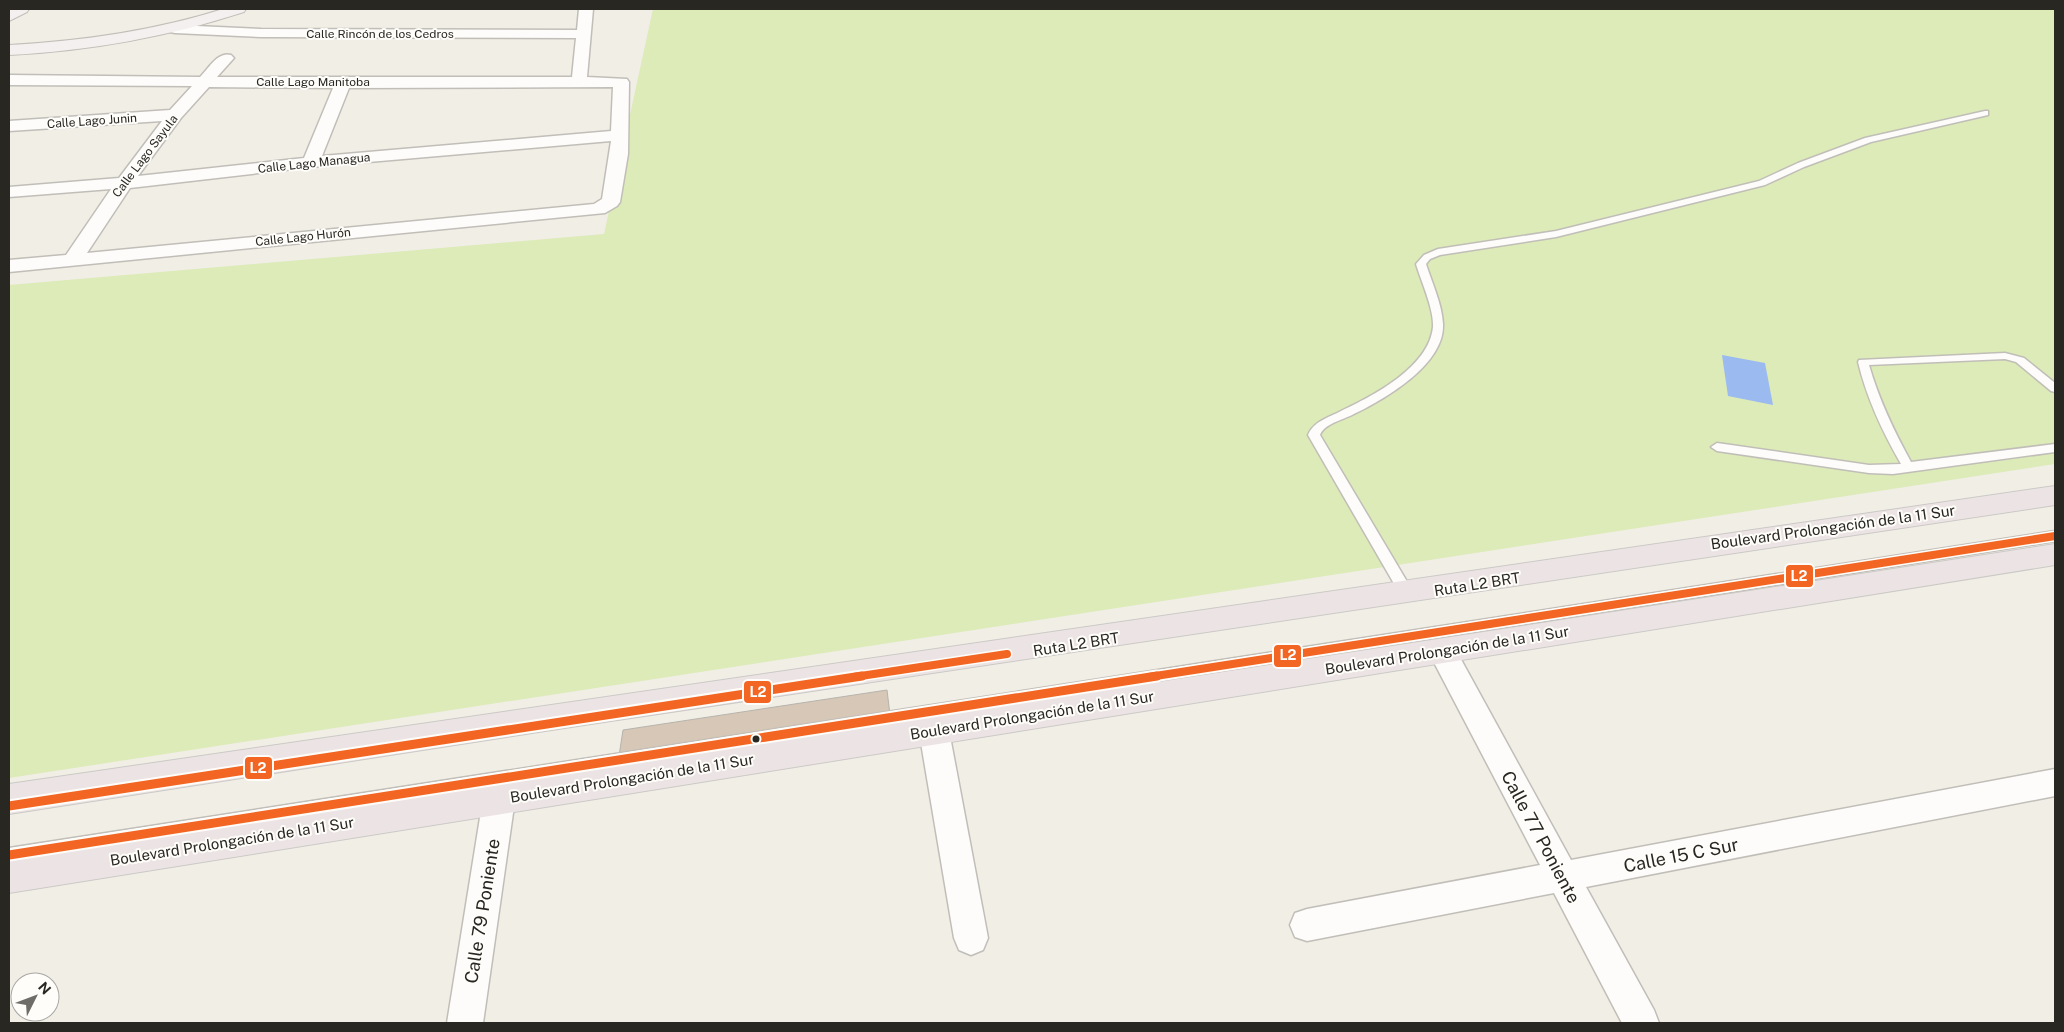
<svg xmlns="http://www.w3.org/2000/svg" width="2064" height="1032" font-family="'Public Sans',sans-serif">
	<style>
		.green { fill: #dcebb8 }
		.water { fill: #9bbaef }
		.building { fill: #d7c7b6; stroke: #b6b3ad }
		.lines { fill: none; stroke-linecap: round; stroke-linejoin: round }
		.lane-casing { stroke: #c1beb8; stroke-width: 3 }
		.street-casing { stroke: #c1beb8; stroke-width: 3 }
		.secondary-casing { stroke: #c1beb8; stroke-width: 2 }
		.primary-casing { stroke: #cbc9c6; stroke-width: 2 }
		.lane { fill: #fdfcfb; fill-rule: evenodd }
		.street { fill: #fdfcfb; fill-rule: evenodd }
		.secondary { fill: #f4f0ef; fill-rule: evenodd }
		.primary { fill: #ece4e4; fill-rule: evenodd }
		.bus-1-far1-casing { stroke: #fefdfa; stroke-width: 11 }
		.bus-1-casing { stroke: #fefdfa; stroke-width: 13 }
		.bus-1-far1 { stroke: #f26522; stroke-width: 8 }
		.bus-1 { stroke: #f26522; stroke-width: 9 }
		.bus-dot { fill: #292722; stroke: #fefdfa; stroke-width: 2 }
		.labels { text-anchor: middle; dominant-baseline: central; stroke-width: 4; stroke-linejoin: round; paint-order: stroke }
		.far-street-label { font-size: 12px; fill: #292722; stroke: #fefdfa }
		.street-label { font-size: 15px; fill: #292722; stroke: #fefdfa }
		.near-street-label { font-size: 18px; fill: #292722; stroke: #fefdfa }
		.line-badge { stroke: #fefdfa; stroke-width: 2 }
		.badge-label { font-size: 14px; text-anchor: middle; font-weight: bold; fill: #fff }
	</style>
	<rect width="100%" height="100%" fill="#f1eee6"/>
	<path class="green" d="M653,9H2055V464L9,778V285L604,234Z"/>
	<path class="water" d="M1722,355L1765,363L1773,405L1728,396Z"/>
	<path class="building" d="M887,690L890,715L619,756L623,730Z"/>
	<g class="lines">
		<g class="lane-casing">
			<g id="lane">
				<path d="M1985,111H1988V115L1871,142L1804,167L1765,185L1556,237L1440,255L1430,259L1426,264C1432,283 1442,304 1443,324C1445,365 1383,400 1352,415C1342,420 1324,424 1320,435L1412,590L1410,594H1400L1308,435C1314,421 1328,418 1341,411C1373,396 1429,367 1433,327C1434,309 1421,281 1416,264L1424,255L1438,249L1556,231L1759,181L1798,163L1865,138Z"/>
				<path d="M2005,353L2024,358L2055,383V392L2051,391L2016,362L2005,359L1869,365C1879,400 1894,431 1911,462L2055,444V452L1893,474L1869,473L1717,451L1711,447L1717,443L1869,465L1901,464C1882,431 1867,399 1858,362L1859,360Z"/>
				<path d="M2055,531V541L9,862V848Z"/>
			</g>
		</g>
		<g class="street-casing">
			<g id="street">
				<path d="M579,9H593L587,77L627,79L629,82L628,154L620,202L617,206L605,213L9,272V260L66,255L111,189L9,197V187L119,178L162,121L9,131V121L170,110L192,86L9,85V75L200,77C209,68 218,51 231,55L234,58L217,77H572L576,38L261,37L175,33L170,32L168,29L170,26L175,25L261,29L577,30ZM209,87L333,88L304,158L138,176L181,118ZM613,87L611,131L322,156L349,88ZM611,141L602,199L594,204L87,253L130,188L311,167Z"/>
				<path d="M1442,640L1452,643L1571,860L2055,769V796L1586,887L1654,1010L1659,1023H1622L1554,893L1307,941L1295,937L1290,925L1295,913L1307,909L1540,865L1428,651L1432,643Z"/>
				<path d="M934,718L944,722L949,731L988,938L983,950L971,955L959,950L954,938L919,731L924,722Z"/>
				<path d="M499,785L510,789L515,799L483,1023H447L483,799L488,789Z"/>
			</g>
		</g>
		<g class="secondary-casing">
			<g id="secondary">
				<path d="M10,9H29L27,12L9,21Z"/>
				<path d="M223,9H246L244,12C167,37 89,51 9,55V45C82,41 153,31 223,9Z"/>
			</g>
		</g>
		<g class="primary-casing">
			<g id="primary">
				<path d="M2055,486V505L591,724L9,814V784Z"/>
				<path d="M2055,544V565L9,893V859Z"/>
			</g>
		</g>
		<use href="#lane" class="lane"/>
		<use href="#street" class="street"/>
		<use href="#secondary" class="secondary"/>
		<use href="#primary" class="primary"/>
		<g class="bus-1-far1-casing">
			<g id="bus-1-far1">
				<path d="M854,677L1007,654"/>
				<path d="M1149,677L2055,536"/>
			</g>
		</g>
		<g class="bus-1-casing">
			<g id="bus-1">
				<path d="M9,806L862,676"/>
				<path d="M9,855L1157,676"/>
			</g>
		</g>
		<use href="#bus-1-far1" class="bus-1-far1"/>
		<use href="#bus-1" class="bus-1"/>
	</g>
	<circle class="bus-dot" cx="756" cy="739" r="4.5"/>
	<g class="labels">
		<g class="far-street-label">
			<text x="380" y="34">Calle Rincón de los Cedros</text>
			<text x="313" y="82">Calle Lago Manitoba</text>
			<text transform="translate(92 121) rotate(-4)">Calle Lago Junin</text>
			<text transform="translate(145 156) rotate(-53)">Calle Lago Sayula</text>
			<text transform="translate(314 163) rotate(-6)">Calle Lago Managua</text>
			<text transform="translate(303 237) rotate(-6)">Calle Lago Hurón</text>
		</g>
		<g class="street-label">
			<text transform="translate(1833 527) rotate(-8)">Boulevard Prolongación de la 11 Sur</text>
			<text transform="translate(1477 584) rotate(-9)">Ruta L2 BRT</text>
			<text transform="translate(1076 644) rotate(-9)">Ruta L2 BRT</text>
			<text transform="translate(1447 650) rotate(-9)">Boulevard Prolongación de la 11 Sur</text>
			<text transform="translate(1032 715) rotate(-9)">Boulevard Prolongación de la 11 Sur</text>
			<text transform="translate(632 778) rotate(-9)">Boulevard Prolongación de la 11 Sur</text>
			<text transform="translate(232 841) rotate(-9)">Boulevard Prolongación de la 11 Sur</text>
		</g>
		<g class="near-street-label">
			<text transform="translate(1541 837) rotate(62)">Calle 77 Poniente</text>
			<text transform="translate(1681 855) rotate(-11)">Calle 15 C Sur</text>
			<text transform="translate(482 911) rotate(-81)">Calle 79 Poniente</text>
		</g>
	</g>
	<g class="line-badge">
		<rect x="1785" y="564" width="29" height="24" rx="5" fill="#f26522"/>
		<rect x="1273" y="644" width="29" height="24" rx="5" fill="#f26522"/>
		<rect x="743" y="680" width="29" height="24" rx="5" fill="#f26522"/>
		<rect x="244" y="756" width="29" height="24" rx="5" fill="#f26522"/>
	</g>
	<g class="badge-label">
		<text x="1799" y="581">L2</text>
		<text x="1288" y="660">L2</text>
		<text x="758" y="697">L2</text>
		<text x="258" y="773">L2</text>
	</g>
	<rect width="2064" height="1032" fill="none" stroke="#292722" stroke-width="20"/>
	<g transform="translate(35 997) rotate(48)"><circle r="24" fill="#fefdfa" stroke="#a9a7a4"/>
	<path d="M0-4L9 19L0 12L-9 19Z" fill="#6f6d67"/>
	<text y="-8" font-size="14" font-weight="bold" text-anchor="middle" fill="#292722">N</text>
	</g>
</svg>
